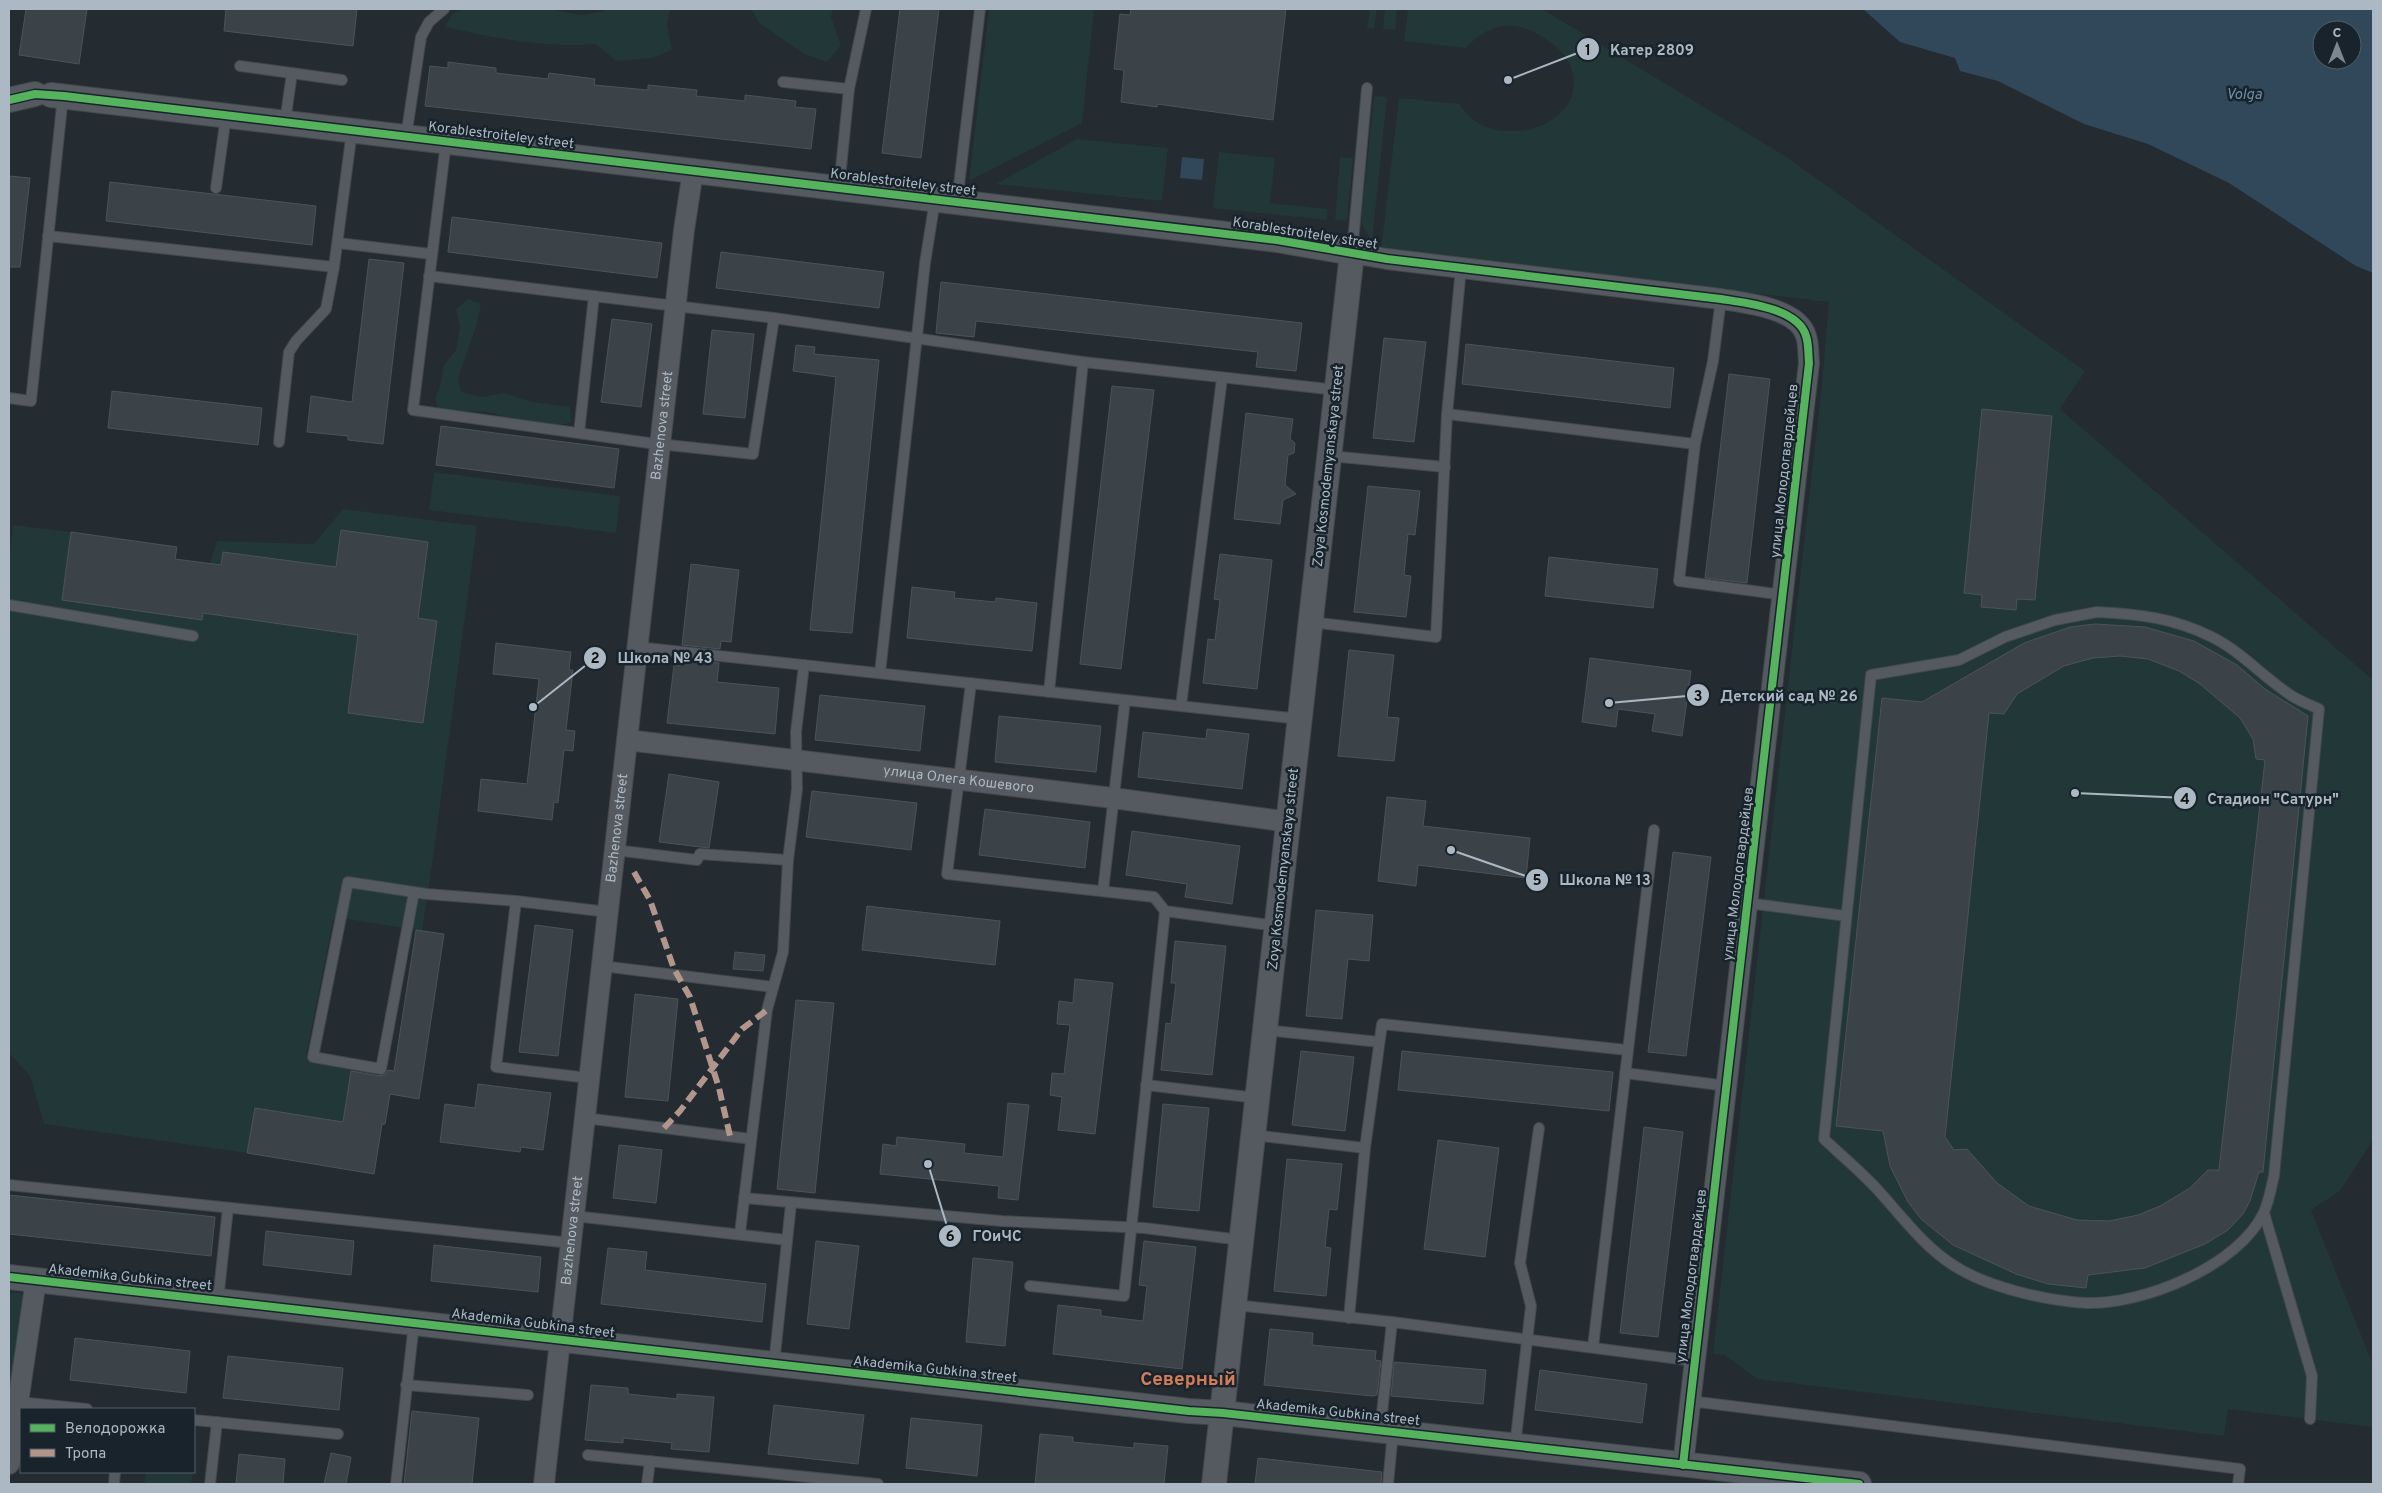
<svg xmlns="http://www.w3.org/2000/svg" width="2382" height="1493" font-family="Overpass,sans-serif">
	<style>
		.green { fill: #223737; fill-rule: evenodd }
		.water { fill: #31485a; fill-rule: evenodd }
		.building { fill: #3c4348; stroke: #4b535a; fill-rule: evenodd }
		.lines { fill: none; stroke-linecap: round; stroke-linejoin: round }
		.service-casing { stroke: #42474c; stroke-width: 12 }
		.minor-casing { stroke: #42474c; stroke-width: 22 }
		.tertiary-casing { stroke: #42474c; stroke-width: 26 }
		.service { stroke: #545a60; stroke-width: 10 }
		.minor { stroke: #545a60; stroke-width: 20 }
		.tertiary { stroke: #545a60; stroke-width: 24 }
		.quiet { stroke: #b2968c; stroke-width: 6; stroke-dasharray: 12 6; stroke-linecap: butt }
		.cycleway-casing { stroke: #18232b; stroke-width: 11 }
		.cycleway { stroke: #56b35d; stroke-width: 8 }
		.labels { text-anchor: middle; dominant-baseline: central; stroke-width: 5; stroke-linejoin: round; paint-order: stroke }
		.street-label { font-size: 14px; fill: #acb9c4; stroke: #18232b }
		.water-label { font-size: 15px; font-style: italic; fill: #6c8fa9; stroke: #18232b }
		.district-label { font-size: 19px; font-weight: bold; fill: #d47b57; stroke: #18232b }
		.leader { fill: none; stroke: #acb9c4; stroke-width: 2 }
		.callout-dot { fill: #acb9c4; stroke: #18232b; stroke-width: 2 }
		.mark-label { font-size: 15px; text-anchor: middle; font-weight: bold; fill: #111 }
		.callout-label { font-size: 15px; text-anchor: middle; font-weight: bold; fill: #acb9c4; stroke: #18232b; stroke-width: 5; stroke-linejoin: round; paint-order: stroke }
	</style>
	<rect width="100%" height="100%" fill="#242b31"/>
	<g class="green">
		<path d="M466,9H549L581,15L604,11L605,9H670L667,25L672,50L652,58L616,61L596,44C544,48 495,38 445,27L453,13Z"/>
		<path d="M751,9H833L831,17L841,46L827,62L804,54L759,23Z"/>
		<path d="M989,9H1094L1082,123L969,181Z"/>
		<path d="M1370,9H1377L1374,28H1367Z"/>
		<path d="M1385,9H1397L1395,30L1383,29Z"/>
		<path d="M1408,9H1542L1785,156L2085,371L2060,409L2373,680V1140L2340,1191L2311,1210L2373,1365V1427L2228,1409L2224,1436L1757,1379L1725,1355L1713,1354L1822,383L1829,302L1381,250L1399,98L1459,104C1472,124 1491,132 1514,131C1549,131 1586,103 1570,65C1566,55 1558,48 1550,42C1519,20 1493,19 1466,48L1404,41Z"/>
		<path d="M1374,96L1387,97L1372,242L1361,222Z"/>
		<path d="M1077,139L1168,148L1162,201L996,184Z"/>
		<path d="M1219,152L1275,158L1270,203L1328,209L1327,220L1213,208Z"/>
		<path d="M1340,157L1353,158L1347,221L1335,220Z"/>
		<path d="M468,299L481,304L476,327L458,378L461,392L482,397L504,393L532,402L570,407L571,423L557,425L513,419L489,412L439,410L435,400L440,386L444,365L456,350L460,327L456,309Z"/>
		<path d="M434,472L620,496L616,533L429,510Z"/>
		<path d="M343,509L477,526L432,865L422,931L385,1124L368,1122L247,1153L44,1124L30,1076L9,1053V560L13,525L71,532L175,559L210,564L217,541L314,544ZM334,917L416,930L394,1071L306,1056Z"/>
		<path d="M9,1292L26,1294L9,1414Z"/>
		<path d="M146,1472H193L191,1484H144Z"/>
	</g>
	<g class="water">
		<path d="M1863,9H2373V273L2356,266L2229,183L2148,144L2084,124L1998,81L1960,71L1955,58L1900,42ZM2322,30H2352V60H2322Z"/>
		<path d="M1182,157L1204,159L1202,180L1180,178Z"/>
	</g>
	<g class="building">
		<path d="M26,9H87L79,64L19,55Z"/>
		<path d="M226,9H357L353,46L224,31Z"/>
		<path d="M900,9H939L921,158L882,153Z"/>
		<path d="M1131,9H1286L1273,120L1157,104V107L1121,102L1124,70L1114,69L1120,14L1130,15Z"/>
		<path d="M448,62L496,68V73L548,79L549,73L595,79L594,85L648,90V85L697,90L696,96L745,101V95L796,101L795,107L816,109L811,149L425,106L430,66L448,68Z"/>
		<path d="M9,176L30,178L20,267H9Z"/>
		<path d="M110,182L316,206L312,245L106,221Z"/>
		<path d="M452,217L662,243L657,278L448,252Z"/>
		<path d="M721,252L884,272L879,308L716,288Z"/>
		<path d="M369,259L404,263L383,444L348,440V436L307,432L311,396L352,402Z"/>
		<path d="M941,282L1302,323L1296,371L1256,367L1258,352L976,321L974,337L936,333Z"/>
		<path d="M612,319L652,324L641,407L601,402Z"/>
		<path d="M712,330L754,334L745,418L703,414Z"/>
		<path d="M1384,338L1426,342L1414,442L1373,438Z"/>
		<path d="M1466,344L1674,368L1670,408L1462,384Z"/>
		<path d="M796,345L815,347L814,354L879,360L852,633L810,630L836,377L793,371Z"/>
		<path d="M1729,374L1770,379L1747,583L1705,578Z"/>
		<path d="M1112,386L1154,390L1121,669L1080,664Z"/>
		<path d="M112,391L262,408L258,445L108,428Z"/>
		<path d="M1982,409L2052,416L2035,600L2017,599L2016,610L1981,607L1982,595L1964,593Z"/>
		<path d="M1246,413L1293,419L1290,439L1295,443L1294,453L1288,455L1285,485L1296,494L1283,500L1280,524L1234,519Z"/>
		<path d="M441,426L619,449L614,488L436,465Z"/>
		<path d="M1368,486L1420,491L1415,535L1408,534L1404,575L1411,576L1406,617L1354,612Z"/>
		<path d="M341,530L428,542L418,618L437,621L423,723L348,713L358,635L203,613L202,620L62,600L71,532L177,547L175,559L221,565L223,552L336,567Z"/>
		<path d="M1220,554L1272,560L1257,689L1203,683L1208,639L1215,640L1220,600L1214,599Z"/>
		<path d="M1549,557L1658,569L1653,608L1545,596Z"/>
		<path d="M691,564L739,570L731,642L721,641L720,649L682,645Z"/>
		<path d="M912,587L955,592L954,598L995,602L996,598L1037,603L1032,651L907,638Z"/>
		<path d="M2095,624L2145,627L2194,641L2237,665L2265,689L2308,716L2263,1172H2259L2250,1201L2243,1214L2228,1230L2205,1244L2145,1268L2088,1275L2086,1288L2048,1284L2016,1274L1953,1245L1921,1219L1908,1202L1890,1166L1883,1131L1836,1126L1882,698L1922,702L2024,643L2070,627ZM2120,656L2148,659L2179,671L2200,684L2240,718L2253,739L2256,759L2265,760L2219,1170H2208L2190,1188L2160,1206L2138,1215L2109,1221L2077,1220L2029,1206L1997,1183L1967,1149L1954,1150L1945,1137L1989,713L2004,714L2017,694L2064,666L2093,658Z"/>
		<path d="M496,643L571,652L569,670H573L566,730L575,731L573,751L564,750L558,803L554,802L552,820L478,811L481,779L527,784L539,679L493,674Z"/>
		<path d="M1349,650L1394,655L1387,717L1399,718L1394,761L1338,756Z"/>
		<path d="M1590,658L1691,671L1682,736L1652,731L1655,714L1618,709L1616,727L1582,722Z"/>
		<path d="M680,659L719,663L717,682L779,688L775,734L667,723L674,665L680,666Z"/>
		<path d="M820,695L925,706L920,751L815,740Z"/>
		<path d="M999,716L1101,726L1096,772L995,762Z"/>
		<path d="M1207,729L1249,734L1242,789L1138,777L1143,732L1206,739Z"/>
		<path d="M669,774L719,782L709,848L659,842Z"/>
		<path d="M812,791L917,803L911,850L806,837Z"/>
		<path d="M1387,797L1426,801L1423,826L1530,838L1526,878L1418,865L1416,886L1378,881Z"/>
		<path d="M985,809L1090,822L1085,868L979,855Z"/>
		<path d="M1132,831L1240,846L1232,904L1185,897L1187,884L1126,875Z"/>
		<path d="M1673,852L1711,857L1686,1056L1648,1052Z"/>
		<path d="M867,906L1000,921L995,965L862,950Z"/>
		<path d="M1316,910L1373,915L1369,961L1348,959L1342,1019L1306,1016Z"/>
		<path d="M535,925L573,930L558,1056L519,1052Z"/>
		<path d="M416,930L444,934L419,1099L390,1094L385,1124H382L374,1174L247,1153L255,1108L343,1122L351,1071L380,1076L386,1074L388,1070L394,1071Z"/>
		<path d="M1175,941L1226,946L1212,1075L1161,1070L1166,1023L1171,1024L1176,983H1171Z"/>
		<path d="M735,952L765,955L763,971L733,969Z"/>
		<path d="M1075,979L1113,983L1095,1134L1058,1130L1062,1097L1050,1095L1052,1073L1064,1074L1070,1025L1057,1024L1059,1001L1073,1003Z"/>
		<path d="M635,994L678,999L668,1101L625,1097Z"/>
		<path d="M796,1000L834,1003L815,1193L777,1189Z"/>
		<path d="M1301,1051L1354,1057L1345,1131L1292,1125Z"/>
		<path d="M1402,1051L1613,1072L1609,1111L1398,1090Z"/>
		<path d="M478,1084L551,1093L543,1150L521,1147L520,1152L440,1142L445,1104L475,1108Z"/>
		<path d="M1008,1103L1029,1105L1018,1200L998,1198L999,1186L880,1174L883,1144L896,1146L897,1137L965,1144L964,1153L1003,1157Z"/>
		<path d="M1163,1104L1209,1108L1199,1211L1153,1207Z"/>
		<path d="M1644,1127L1683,1132L1658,1337L1620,1333Z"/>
		<path d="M1438,1140L1499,1148L1485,1257L1424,1249Z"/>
		<path d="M619,1145L662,1150L656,1203L613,1198Z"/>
		<path d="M1287,1159L1342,1164L1337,1210L1329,1209L1325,1247L1331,1248L1326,1296L1274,1291Z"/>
		<path d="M9,1195L215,1217L211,1256L9,1234Z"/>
		<path d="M266,1231L354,1241L351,1275L263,1265Z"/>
		<path d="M816,1241L859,1246L849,1329L807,1324Z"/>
		<path d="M1144,1241L1196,1247L1182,1369L1053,1354L1058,1305L1101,1310V1316L1143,1321L1147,1286L1139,1285Z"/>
		<path d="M434,1245L541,1257L538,1292L431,1281Z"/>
		<path d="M608,1248L647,1252L645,1270L766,1284L762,1322L601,1304Z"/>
		<path d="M973,1258L1013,1262L1005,1346L966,1342Z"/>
		<path d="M1270,1329L1313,1333L1312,1345L1376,1351L1375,1360L1381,1361L1377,1395L1372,1396L1264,1385Z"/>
		<path d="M75,1338L190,1351L186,1393L70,1380Z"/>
		<path d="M228,1356L343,1368L339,1410L223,1398Z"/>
		<path d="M1394,1362L1486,1370L1483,1404L1391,1396Z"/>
		<path d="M1540,1370L1647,1384L1642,1423L1535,1410Z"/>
		<path d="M591,1385L628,1388V1394L677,1399V1394L714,1397L709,1452L671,1449L672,1443L623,1438V1443L585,1440Z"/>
		<path d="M774,1405L864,1415L858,1464L768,1454Z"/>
		<path d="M412,1411L479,1418L472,1484H404Z"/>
		<path d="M911,1418L982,1425L977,1476L906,1468Z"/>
		<path d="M1040,1434L1073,1437V1442L1134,1448V1443L1168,1446L1164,1484H1035Z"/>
		<path d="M331,1453L351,1457L346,1484H324Z"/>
		<path d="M239,1454L285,1459L283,1484H236Z"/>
		<path d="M1258,1458L1382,1472L1381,1484H1255Z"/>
	</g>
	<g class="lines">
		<g class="service-casing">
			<g id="service">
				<path d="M240,66L342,80"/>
				<path d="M783,82L849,89"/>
				<path d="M285,122L292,73"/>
				<path d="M406,137L421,37L429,22L444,9"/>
				<path d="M446,142L413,410L649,443L753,454L774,318"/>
				<path d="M216,188L226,116"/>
				<path d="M839,188L849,89L866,9"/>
				<path d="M957,202L980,9"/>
				<path d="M48,236L334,267L352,131"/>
				<path d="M338,243L431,254"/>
				<path d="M1352,253L1367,88"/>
				<path d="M429,276L774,318L1083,362L1337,390"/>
				<path d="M1721,299L1713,361L1695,444L1679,581L1784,595"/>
				<path d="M9,398L31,401L63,96"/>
				<path d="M1447,414L1695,444"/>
				<path d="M579,433L594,296"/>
				<path d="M279,442L289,352L296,341L326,309L334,267"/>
				<path d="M1330,456L1445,467"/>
				<path d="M9,605L193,636"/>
				<path d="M2097,612C2139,614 2174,618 2212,637C2242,652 2264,678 2292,696C2300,701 2310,705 2319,709L2274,1176C2271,1188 2269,1201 2264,1212C2239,1266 2143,1305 2086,1303C2047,1301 1986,1287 1953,1265C1922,1245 1901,1215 1876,1188C1860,1171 1841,1155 1824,1139L1871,675L1959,660L2005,637L2055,620Z"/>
				<path d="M1311,622L1436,637L1447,414L1461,268"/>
				<path d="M637,647L1300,719"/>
				<path d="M880,673L925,263L935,200"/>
				<path d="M971,683L947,874L1154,897L1165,911L1277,926"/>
				<path d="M1049,692L1083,362"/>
				<path d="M1181,706L1222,378"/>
				<path d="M615,850L697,860L700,854L788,860"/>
				<path d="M1103,891L1125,700"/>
				<path d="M414,892L381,1069L313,1057L348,882L427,894L516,901L608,912"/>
				<path d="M516,901L496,1067L589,1078"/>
				<path d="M1748,903L1846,916"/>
				<path d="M602,966L773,987"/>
				<path d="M1266,1030L1379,1042"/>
				<path d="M1625,1073L1727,1086"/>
				<path d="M1146,1085L1257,1098"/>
				<path d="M585,1118L751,1139"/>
				<path d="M1253,1135L1365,1148L1382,1024L1627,1050"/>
				<path d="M9,1185L571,1243"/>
				<path d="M744,1198L1002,1221L1144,1228L1241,1240"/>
				<path d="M2264,1213L2312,1376L2310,1419"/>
				<path d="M574,1216L787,1240"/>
				<path d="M740,1233L767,1010L783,952L788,860L797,789L796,732L804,665"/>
				<path d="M1030,1286L1124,1296L1165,911"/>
				<path d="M218,1300L228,1208"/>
				<path d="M1235,1305L1392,1322L1695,1361"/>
				<path d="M1349,1318L1365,1148"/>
				<path d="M1593,1347L1654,830"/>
				<path d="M774,1364L791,1204"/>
				<path d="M406,1385L528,1395"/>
				<path d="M1690,1401L2240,1469L2238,1484"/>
				<path d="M19,1402L87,1409"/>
				<path d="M194,1420L338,1434"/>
				<path d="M1380,1431L1392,1322"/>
				<path d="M1515,1446L1531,1306L1520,1263L1539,1128"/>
				<path d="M588,1455L878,1484"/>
				<path d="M114,1484L115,1472"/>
				<path d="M210,1484L217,1422"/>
				<path d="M396,1484L414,1323"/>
				<path d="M647,1484L650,1461"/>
				<path d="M1388,1484L1393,1432"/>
			</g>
		</g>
		<g class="minor-casing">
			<g id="minor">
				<path d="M1352,253L1387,259L1721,299C1746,303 1798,308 1806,336C1809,344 1808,355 1809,363L1683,1465"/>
				<path id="s1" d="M627,740L1113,798L1289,822"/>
				<path d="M9,1464L36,1280"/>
				<path id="s2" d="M544,1484L684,230L693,171"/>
			</g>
		</g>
		<g class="tertiary-casing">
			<g id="tertiary">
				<path d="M51,95L1277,240L1352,253L1214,1484"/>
				<path d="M9,100L35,94"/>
				<path d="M9,1277L1189,1411L1223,1413L1859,1484"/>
			</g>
		</g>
		<use href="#service" class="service"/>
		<use href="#minor" class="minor"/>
		<use href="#tertiary" class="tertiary"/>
		<g class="quiet">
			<path d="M634,872L650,900L674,969L690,997L719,1088L730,1136"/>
			<path d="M664,1128L680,1111L742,1029L767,1010"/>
		</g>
		<g class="cycleway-casing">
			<g id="cycleway">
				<path d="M9,100L35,94L64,96L1277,240L1387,259L1721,299C1746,303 1798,308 1806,336C1809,344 1808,355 1809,363L1683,1465"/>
				<path d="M9,1277L1189,1411L1223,1413L1859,1484"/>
			</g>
		</g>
		<use href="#cycleway" class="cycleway"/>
	</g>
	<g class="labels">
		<g class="street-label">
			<text transform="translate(501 136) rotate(7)">Korablestroiteley street</text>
			<text transform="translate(903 183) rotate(7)">Korablestroiteley street</text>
			<text transform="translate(1305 234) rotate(9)">Korablestroiteley street</text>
			<text stroke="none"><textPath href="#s2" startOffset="1065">Bazhenova street</textPath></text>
			<text transform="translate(1329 466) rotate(-84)">Zoya Kosmodemyanskaya street</text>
			<text transform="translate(1785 471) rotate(-84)">улица Молодогвардейцев</text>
			<text stroke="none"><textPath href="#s1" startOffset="334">улица Олега Кошевого</textPath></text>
			<text stroke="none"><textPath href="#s2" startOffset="660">Bazhenova street</textPath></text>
			<text transform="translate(1284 869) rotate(-84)">Zoya Kosmodemyanskaya street</text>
			<text transform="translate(1739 874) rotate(-83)">улица Молодогвардейцев</text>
			<text stroke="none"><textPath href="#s2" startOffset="255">Bazhenova street</textPath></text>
			<text transform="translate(1692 1276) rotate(-83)">улица Молодогвардейцев</text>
			<text transform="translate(130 1278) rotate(6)">Akademika Gubkina street</text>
			<text transform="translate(533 1324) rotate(7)">Akademika Gubkina street</text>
			<text transform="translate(935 1370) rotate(6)">Akademika Gubkina street</text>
			<text transform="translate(1338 1413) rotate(6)">Akademika Gubkina street</text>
		</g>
		<g class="water-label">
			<text x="2244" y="95">Volga</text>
		</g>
		<g class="district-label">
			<text x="1188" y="1380">Северный</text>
		</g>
	</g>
	<path class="leader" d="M1508 80L1588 49M533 707L595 658M1609 703L1698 695M2075 793L2185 798M1451 850L1537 880M928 1164L950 1236"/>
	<g class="callout-dot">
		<circle cx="1508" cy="80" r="5"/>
		<circle cx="533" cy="707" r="5"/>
		<circle cx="1609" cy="703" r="5"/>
		<circle cx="2075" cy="793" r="5"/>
		<circle cx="1451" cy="850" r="5"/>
		<circle cx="928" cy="1164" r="5"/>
		<circle cx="1588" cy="49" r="12"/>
		<circle cx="595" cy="658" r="12"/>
		<circle cx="1698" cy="695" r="12"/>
		<circle cx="2185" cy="798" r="12"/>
		<circle cx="1537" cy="880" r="12"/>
		<circle cx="950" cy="1236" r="12"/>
	</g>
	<g class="mark-label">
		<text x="1588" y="55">1</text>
		<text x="595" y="663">2</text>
		<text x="1698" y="701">3</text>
		<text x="2185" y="804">4</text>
		<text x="1537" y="885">5</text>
		<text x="950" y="1241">6</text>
	</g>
	<g class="callout-label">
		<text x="1652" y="55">Катер 2809</text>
		<text x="665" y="663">Школа № 43</text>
		<text x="1789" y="701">Детский сад № 26</text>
		<text x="2273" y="804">Стадион "Сатурн"</text>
		<text x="1605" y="885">Школа № 13</text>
		<text x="997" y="1241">ГОиЧС</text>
	</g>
	<rect width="2382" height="1493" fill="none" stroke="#acb9c4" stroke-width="20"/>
	<rect x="20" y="1408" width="175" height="65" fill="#18232b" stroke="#535f68"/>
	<rect x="30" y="1424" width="25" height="8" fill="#56b35d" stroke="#535f68"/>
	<text x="65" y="1433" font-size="15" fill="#acb9c4">Велодорожка</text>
	<rect x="30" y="1449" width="25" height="8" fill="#b2968c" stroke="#535f68"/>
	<text x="65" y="1458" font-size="15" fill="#acb9c4">Тропа</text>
	<g transform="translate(2337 45)"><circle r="24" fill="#18232b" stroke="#535f68"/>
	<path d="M0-4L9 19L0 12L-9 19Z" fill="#7c8791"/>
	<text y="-8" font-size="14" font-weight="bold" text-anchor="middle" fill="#acb9c4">С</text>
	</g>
</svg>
